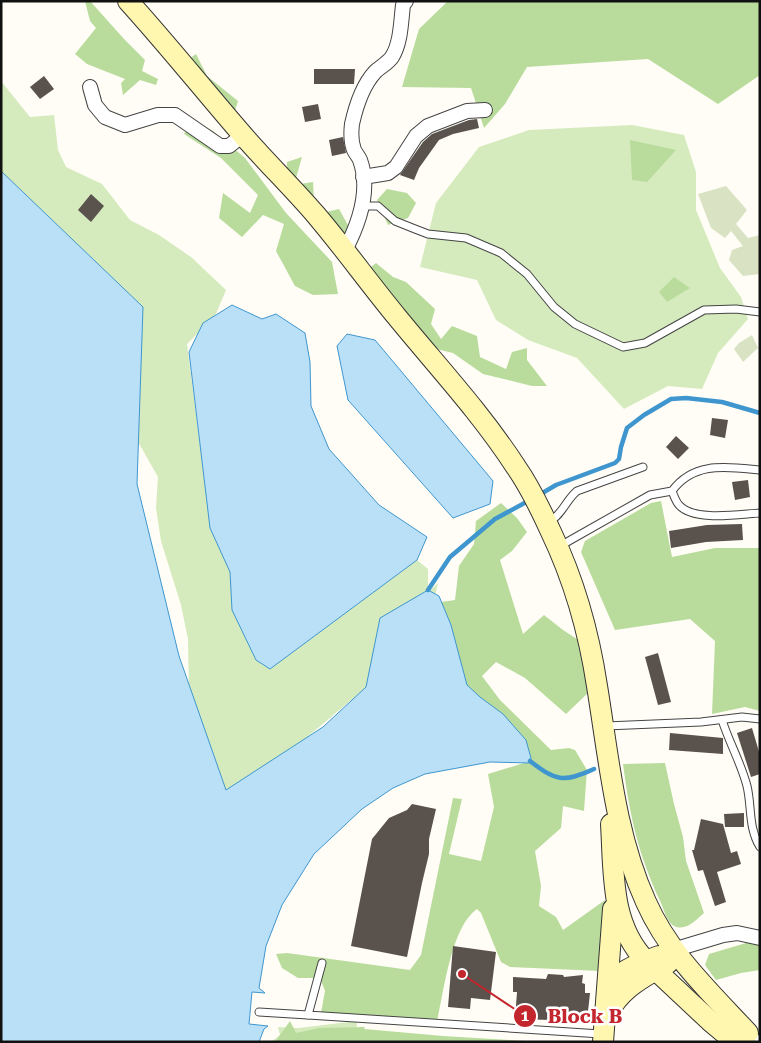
<svg xmlns="http://www.w3.org/2000/svg" width="761" height="1043" font-family="'Roboto Serif',serif">
	<style>
		.green { fill: #d5ebbd }
		.forest { fill: #b9dc9c }
		.cemetery { fill: #d9e3c4 }
		.water { fill: #b9e0f7; stroke: #3f96cf }
		.lines { fill: none; stroke-linecap: round; stroke-linejoin: round }
		.stream { stroke: #3f96cf; stroke-width: 4.5 }
		.building { fill: #5a524d }
		.lane-casing { stroke: #444; stroke-width: 9 }
		.street-casing { stroke: #444; stroke-width: 16 }
		.secondary-casing { stroke: #333; stroke-width: 22 }
		.lane { stroke: #fff; stroke-width: 7 }
		.street { stroke: #fff; stroke-width: 14 }
		.secondary { stroke: #fff6b0; stroke-width: 20 }
		.leader { fill: none; stroke: #c4262e; stroke-width: 2 }
		.callout-dot { fill: #c4262e; stroke: #fff; stroke-width: 2 }
		.mark-label { font-size: 15px; text-anchor: middle; font-weight: bold; fill: #fff }
		.callout-label { font-size: 19px; text-anchor: middle; font-weight: bold; fill: #c4262e; stroke: #fff; stroke-width: 5; stroke-linejoin: round; paint-order: stroke }
	</style>
	<rect width="100%" height="100%" fill="#fffdf5"/>
	<g class="green">
		<path d="M1,81L30,117L54,115L58,150L66,167L102,184L130,220L159,235L191,257L226,290L215,316L187,344L210,524L230,572L232,604L270,669L417,560L428,569V590L416,604L438,583L431,613L369,685L306,738L261,789L210,800L189,697L188,639L181,605L161,541L156,508L158,477L1,200Z"/>
		<path d="M632,125L684,135L696,172V210L720,268L741,297L748,319L718,353L702,389L668,386L624,409L577,358L528,340L496,320L477,280L420,267L436,203L479,147L529,130Z"/>
		<path d="M357,1021L356,1042H271L280,1035L278,1027L298,1028Z"/>
	</g>
	<g class="forest">
		<path d="M85,1H90L124,39L145,60L142,71L158,79L156,85L140,80L123,95L121,83L125,79L87,64L75,54L96,28L90,21Z"/>
		<path d="M448,1H760V75L718,104L648,59L527,67L505,104L484,128L471,88L402,87L419,29Z"/>
		<path d="M196,54L207,76L238,101L233,117L178,67Z"/>
		<path d="M192,120L213,131L245,158L286,213L332,262L338,294L313,295L295,286L276,251L284,224L263,215L242,237L219,218L223,193L250,213L258,195L221,158L184,134Z"/>
		<path d="M630,140L676,150L647,182L632,180Z"/>
		<path d="M302,157L294,185L313,182L314,202L287,180V162Z"/>
		<path d="M387,189L407,193L416,203L408,218L388,225L377,200Z"/>
		<path d="M339,209L349,227L344,239L332,250L325,243L327,236L322,213Z"/>
		<path d="M376,263L393,277L406,282L435,309L431,324L441,339L452,326L477,336L480,357L506,369L512,352L527,348V360L547,386H532L483,374L453,353L428,347L366,271Z"/>
		<path d="M674,277L690,288L667,302L659,292Z"/>
		<path d="M661,501L672,557L715,548H760V711L745,707L712,714L715,641L690,619L615,630L581,552L585,541L651,503Z"/>
		<path d="M501,503L517,518L527,532L512,551L500,560L523,634L544,615L563,630L580,641L588,693L566,714L525,678L496,662L482,676L500,700L551,750L569,748L575,750L587,770L584,811L563,806L561,828L535,851L541,886L539,906L556,917L563,930L605,900L600,971L510,967L501,962L481,913L477,909C451,927 444,991 437,1021L321,1013L325,991L320,978H298L282,968L276,954L287,953L410,970L421,955L453,798L462,799L449,854L481,861L494,807L488,774L524,763L518,744L468,698L441,602L455,600L459,566L474,544L476,521Z"/>
		<path d="M665,763L674,804L683,837L686,861L704,913C697,919 686,932 674,926C667,922 664,910 661,903C638,854 630,817 623,764Z"/>
		<path d="M753,941L760,942V970L741,973L716,980L705,965L709,954Z"/>
		<path d="M290,1021L296,1033L319,1028L365,1027L364,1029L443,1036L542,1042H275Z"/>
	</g>
	<g class="cemetery">
		<path d="M726,186L747,210L736,224L748,238L760,235V274L743,276L729,260L732,250L743,246L731,231L725,238L711,228L698,194Z"/>
		<path d="M752,335L758,348L743,362L734,349L739,343Z"/>
	</g>
	<g class="water">
		<path d="M1,171L143,307L137,484L179,656L226,790L323,727L366,687L380,618L428,590L439,596L451,625L467,685L480,697L503,714L526,740L531,758L530,763L490,762L425,774L393,788L362,809L314,854L282,905L266,946L259,988L265,993L252,992L249,1024L268,1026L264,1029L259,1042H1Z"/>
		<path d="M232,305L262,319L276,314L305,333L310,362L311,406L329,449L379,505L427,537L417,560L270,669L256,660L232,610L230,572L210,528L189,352L203,323Z"/>
		<path d="M347,334L375,340L493,481L490,504L453,518L348,400L337,346Z"/>
	</g>
	<g class="lines">
		<g class="stream">
			<path d="M539,495L556,485L615,463L619,459L621,447L627,428L644,415L671,399L686,398L722,402L760,413"/>
			<path d="M428,590L450,557L495,519L530,500"/>
			<path d="M530,761C556,781 563,783 594,769"/>
		</g>
	</g>
	<g class="building">
		<path d="M314,69H355L354,84H314Z"/>
		<path d="M44,76L54,89L40,99L30,87Z"/>
		<path d="M318,104L321,119L305,122L302,107Z"/>
		<path d="M477,119L479,128L453,134L439,140L419,168L414,180L400,175L423,142L432,134L469,120Z"/>
		<path d="M343,137L346,153L332,156L329,140Z"/>
		<path d="M91,194L104,206L91,222L78,210Z"/>
		<path d="M712,418L728,420L725,438L710,435Z"/>
		<path d="M676,436L689,448L678,459L666,447Z"/>
		<path d="M748,480L750,497L735,500L732,482Z"/>
		<path d="M742,524L743,540L706,542L671,548L669,531L707,525Z"/>
		<path d="M658,653L671,702L658,705L645,657Z"/>
		<path d="M752,728L760,755V774L751,777L737,733Z"/>
		<path d="M670,733L723,738V754L669,750Z"/>
		<path d="M412,804L436,809L429,839V854L422,883L407,957L351,946L372,839L389,818L407,810Z"/>
		<path d="M744,813V827H725L724,814Z"/>
		<path d="M701,819L723,824L731,853L737,851L741,864L717,872L726,902L715,906L703,870L698,871L692,850H694Z"/>
		<path d="M453,946L496,952L490,1000L471,998L470,1009L448,1007Z"/>
		<path d="M548,974L563,975L564,977L583,975L582,983L585,984V993H590L587,1021L515,1019L517,992H513V977L546,979Z"/>
	</g>
	<g class="lines">
		<g class="lane-casing">
			<g id="lane">
				<path d="M361,206H378L395,221L415,229L428,234L466,238L501,253L527,274L554,307L575,324L623,347L645,343L704,310L736,309L760,312"/>
				<path d="M672,491C674,496 676,502 679,505C694,522 740,514 760,513"/>
				<path d="M549,522C562,515 566,500 577,491L643,467"/>
				<path d="M560,546L650,495L672,491C694,461 727,467 760,470"/>
				<path d="M722,720C729,742 741,763 747,786C752,807 748,827 760,847"/>
				<path d="M606,726L701,722L742,717L760,719"/>
				<path d="M322,963L308,1015L601,1034"/>
				<path d="M259,1012L308,1015"/>
				<path d="M748,1033L760,1040"/>
			</g>
		</g>
		<g class="street-casing">
			<g id="street">
				<path d="M90,87L95,105L105,117L125,125L158,115H175L220,146H229L243,135"/>
				<path d="M363,177L388,173L396,167L416,136L428,126L467,111L485,110"/>
				<path d="M344,252C358,226 371,190 360,160C359,157 356,154 354,150C351,142 351,132 352,124C356,106 363,85 375,72C380,67 388,63 392,57C401,43 401,21 403,5L406,1"/>
				<path d="M673,950L723,935L737,933L760,938"/>
			</g>
		</g>
		<g class="secondary-casing">
			<g id="secondary">
				<path d="M128,1C167,44 203,89 241,133C265,161 292,187 316,215C344,248 369,283 397,317C437,366 481,413 516,467C530,487 541,510 551,532C574,580 589,633 597,686C609,759 615,834 646,902C669,954 710,992 748,1033"/>
				<path d="M611,824C614,872 610,924 646,961L710,1021L735,1042"/>
				<path d="M607,992C613,972 640,963 659,956"/>
				<path d="M607,1017C617,990 644,977 668,963"/>
				<path d="M603,1042L613,909"/>
			</g>
		</g>
		<use href="#lane" class="lane"/>
		<use href="#street" class="street"/>
		<use href="#secondary" class="secondary"/>
	</g>
	<path class="leader" d="M462 974L525 1016"/>
	<g class="callout-dot">
		<circle cx="462" cy="974" r="5"/>
		<circle cx="525" cy="1016" r="12"/>
	</g>
	<g class="mark-label">
		<text x="525" y="1021">1</text>
	</g>
	<g class="callout-label">
		<text x="585" y="1023">Block B</text>
	</g>
	<rect width="761" height="1043" fill="none" stroke="#111111" stroke-width="5"/>
</svg>
